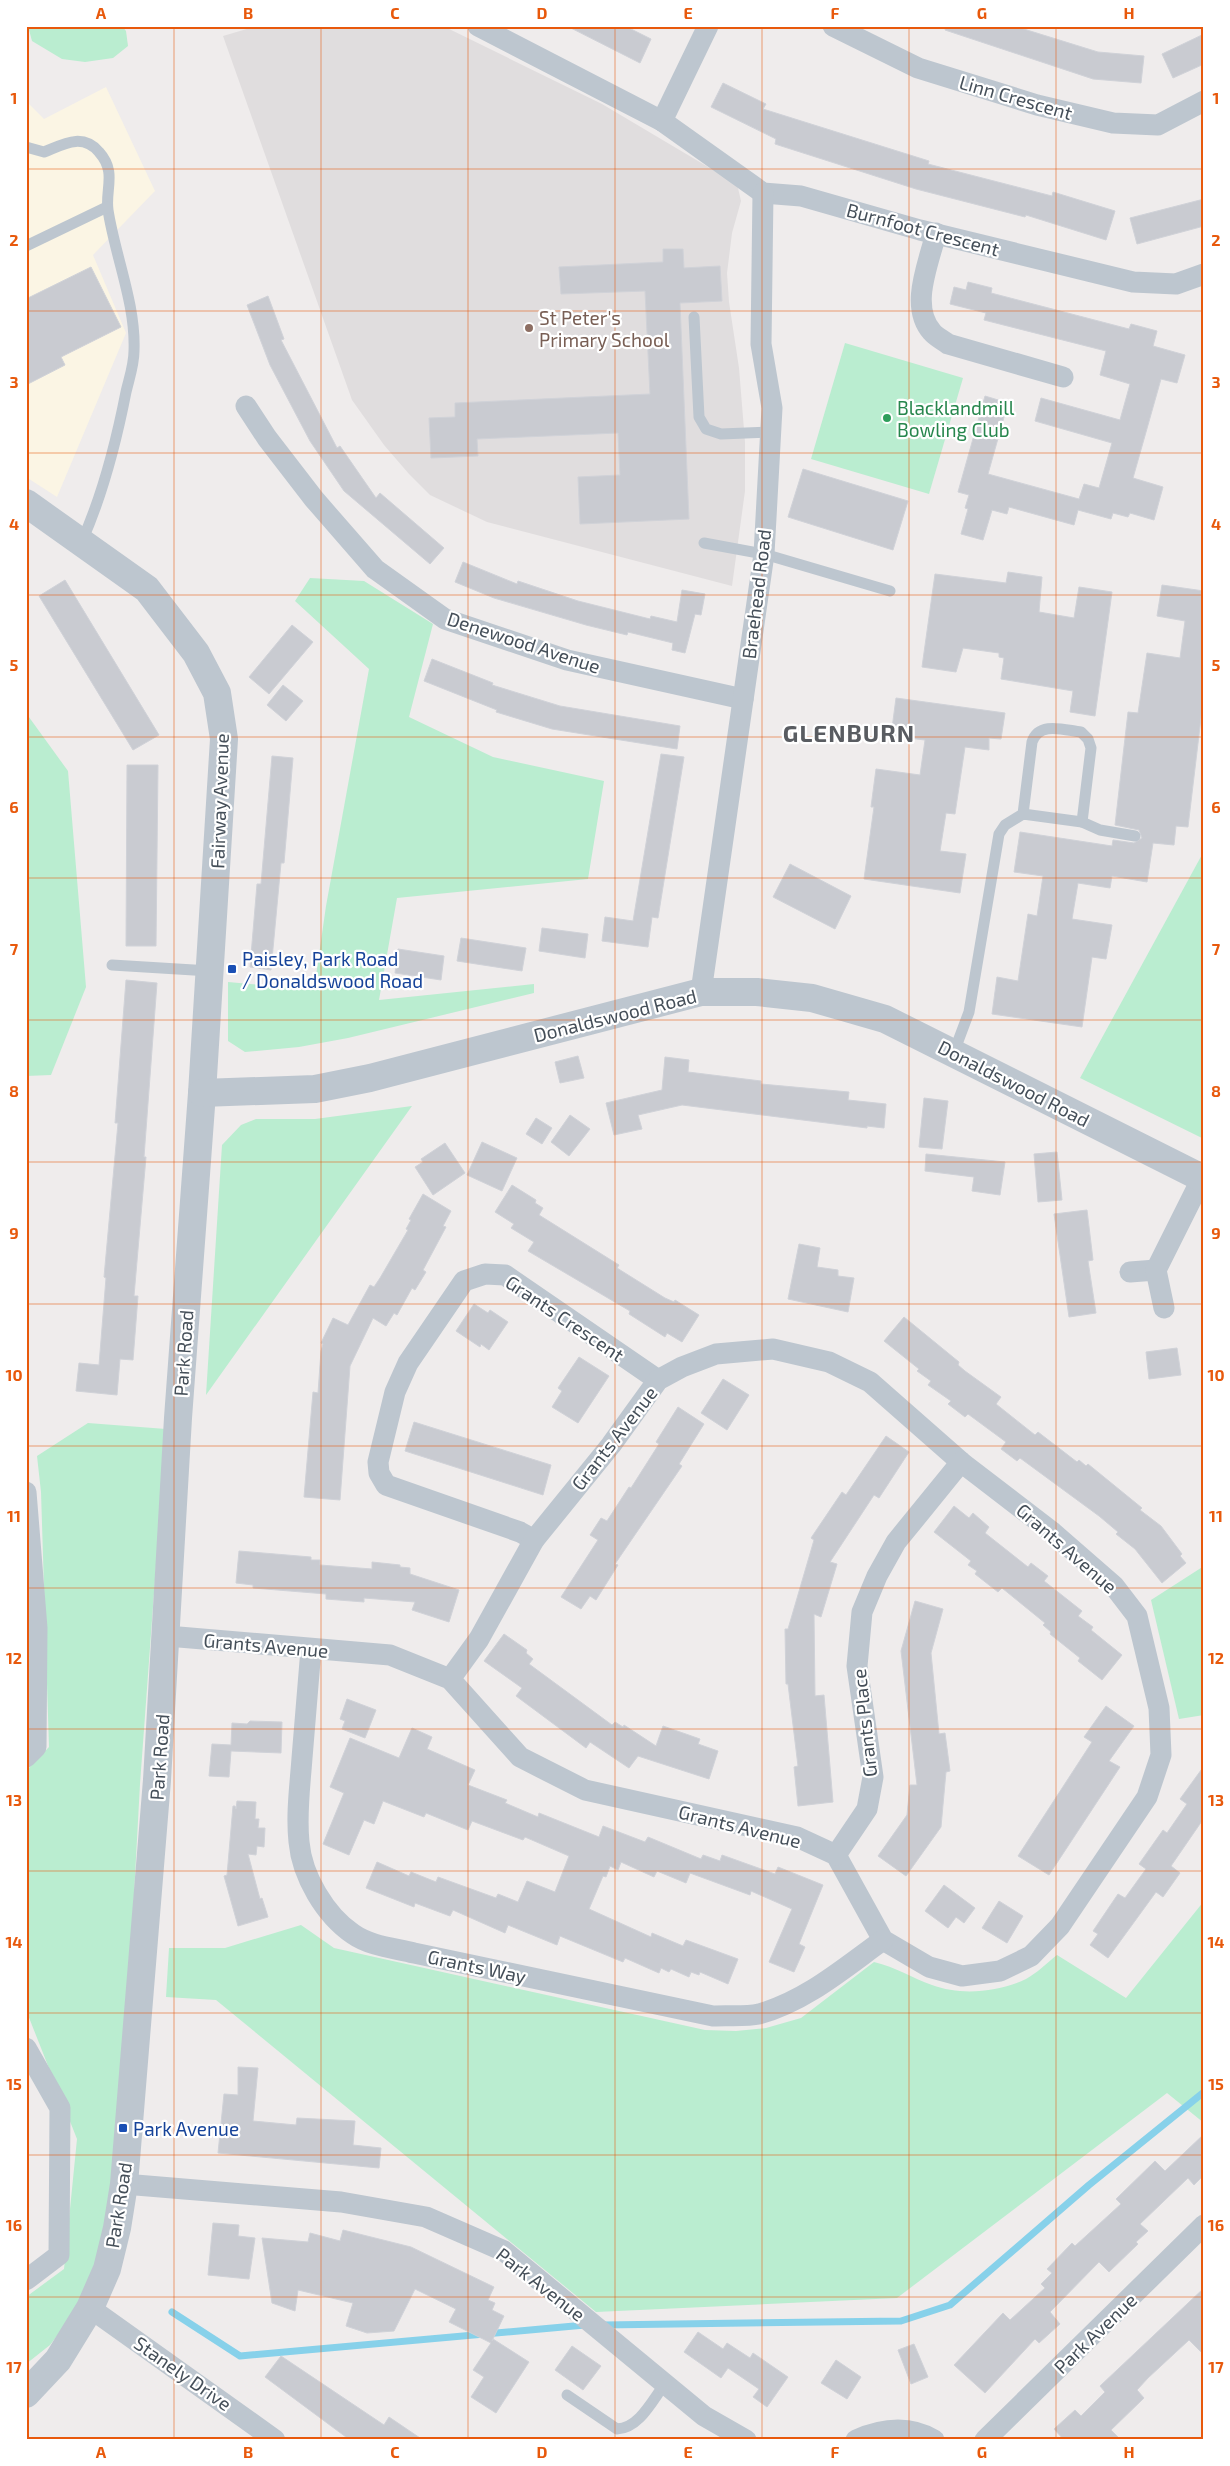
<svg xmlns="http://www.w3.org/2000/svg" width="1230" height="2466" font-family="'Exo 2',sans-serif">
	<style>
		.commercial { fill: #fbf5e4 }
		.education { fill: #e0ddde }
		.green { fill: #baedd0 }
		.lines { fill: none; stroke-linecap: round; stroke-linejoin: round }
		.stream { stroke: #87d1ea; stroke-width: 7 }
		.building { fill: #c9cbd1; stroke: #d0d2d8 }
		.service { stroke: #bdc6cf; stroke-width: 11 }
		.minor { stroke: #bdc6cf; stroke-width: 21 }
		.tertiary { stroke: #bdc6cf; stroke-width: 28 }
		.grid { fill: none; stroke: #e8590c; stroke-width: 1; stroke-opacity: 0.55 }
		.education-dot { fill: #8d6e63; stroke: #fff; stroke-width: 2 }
		.leisure-dot { fill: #2e9e5b; stroke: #fff; stroke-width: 2 }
		.transit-dot { fill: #1a4fb4; stroke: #fff; stroke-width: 2 }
		.labels { text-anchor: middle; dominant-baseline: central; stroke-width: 4.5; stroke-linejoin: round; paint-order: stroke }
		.street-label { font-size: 19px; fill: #454f59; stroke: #fff }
		.education-label { font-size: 19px; fill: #785e54; stroke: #fff; text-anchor: start }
		.leisure-label { font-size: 19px; fill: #27864d; stroke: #fff; text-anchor: start }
		.transit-label { font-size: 19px; fill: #164399; stroke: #fff; text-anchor: start }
		.district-label { font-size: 24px; font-weight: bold; letter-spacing: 1px; fill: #595c61; stroke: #fff }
		.neatline { fill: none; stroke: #e8590c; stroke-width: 2 }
		.grid-label { font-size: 16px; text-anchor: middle; font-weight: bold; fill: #e8590c }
	</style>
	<rect width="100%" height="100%" fill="#efecec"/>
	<path class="commercial" d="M106,87L155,191L93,255L126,333L57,497L26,477V101L44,119Z"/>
	<path class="education" d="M257,26H443L602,104L730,180L738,188L741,201L732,233L727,273L729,302L739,368L745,442V491L732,586L487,522L430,495L409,474L384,445L352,400L223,36Z"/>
	<g class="green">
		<path d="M28,26H122L126,31L128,46L113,58L85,62L62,59L32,41Z"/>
		<path d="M845,343L963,378L929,494L811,459Z"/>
		<path d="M310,578L364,581L433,624L409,717L493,757L604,781L588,879L397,898L379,1000L534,984V993L348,1038L299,1047L245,1052L228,1041V982L314,990L326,906L369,669L295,601Z"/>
		<path d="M26,713L68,771L86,987L51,1075L26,1076Z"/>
		<path d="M1204,851V1139L1080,1078Z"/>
		<path d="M412,1106L206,1395L222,1145L241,1125L256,1119H315Z"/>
		<path d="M88,1423L166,1429L140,1784L124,2079L104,2246L82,2303L50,2345L26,2364V2297L64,2269L77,2139L26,2010V1771L49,1747L41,1492L37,1456Z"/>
		<path d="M1204,1566V1715L1179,1719L1151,1600Z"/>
		<path d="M1204,1901V2123L1167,2093L897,2298L596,2312L216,2000L166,1997L169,1948H225L301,1925L334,1948L705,2030L736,2031L766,2028L801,2018L874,1962C896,1967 912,1978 932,1985C961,1996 999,1992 1026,1979C1037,1973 1047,1963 1057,1955L1126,1998Z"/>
	</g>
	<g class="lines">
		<g class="stream">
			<path d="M172,2312L240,2356L585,2325"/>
			<path d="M603,2325L901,2321L950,2305L1089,2185L1204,2092"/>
		</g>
	</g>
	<g class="building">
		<path d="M567,26H625L651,39L640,63Z"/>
		<path d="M946,26H1014L1098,52L1144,56L1141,83L1093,79L945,30Z"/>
		<path d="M1204,34V64L1173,78L1162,54Z"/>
		<path d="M723,83L766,104L763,109L929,161L928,164L1052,196L1053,192L1115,211L1106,240L1026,215L1025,217L916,189L775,144L776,139L711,107Z"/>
		<path d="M1204,199V226L1137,244L1130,218Z"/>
		<path d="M663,249H683L684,268L720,266L722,301L680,303L689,519L580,524L578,477L620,475L618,433L477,439L478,456L431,458L429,418L455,417V403L650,394L645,291L561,294L559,267L663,262Z"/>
		<path d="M91,267L121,327L61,357L65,365L26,385V299Z"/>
		<path d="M968,282L992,288L991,293L1129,329L1131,324L1157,331L1153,346L1185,355L1177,383L1161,379L1133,478L1163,487L1154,520L1130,513L1128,517L1113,513L1111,519L1078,510L1074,525L1009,507L1007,514L992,510L983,540L961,534L968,509L965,508L969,495L958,492L985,396L1008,403L988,474L1079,499L1084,484L1099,488L1112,443L1035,421L1041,398L1120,420L1130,384L1100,375L1106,351L984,320L986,313L950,304L954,287L966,290Z"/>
		<path d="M268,296L284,339L281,340L337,448L340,446L376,498L380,493L444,548L430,564L344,491L310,441L270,365L247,305Z"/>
		<path d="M803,469L908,501L893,550L788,517Z"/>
		<path d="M463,562L517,584L518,581L578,601L650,619L651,616L677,622L682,590L705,594L701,615L695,614L685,653L672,650L673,643L628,632L627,635L586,625L494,598L455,582Z"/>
		<path d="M1008,572L1042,577L1039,612L1074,618L1079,587L1112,592L1095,716L1070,712L1073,691L1001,679L1004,658L999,657V653L963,648L956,672L922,667L935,574L1006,583Z"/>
		<path d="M65,580L159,735L133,750L39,596Z"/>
		<path d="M1162,585L1204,591V710H1202L1188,827L1176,826L1174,845L1153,843L1147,882L1112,876L1110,888L1078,883L1072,919L1112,925L1106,959L1092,957L1082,1027L992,1014L997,977L1018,981L1028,914L1037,916L1043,876L1014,872L1020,832L1112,846L1113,840L1134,843L1142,838L1139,830L1115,825L1128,712L1138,713L1147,653L1180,658L1185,621L1157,616Z"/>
		<path d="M292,625L313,642L269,694L249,677Z"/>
		<path d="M432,659L493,683L492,685L560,706L680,726L677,749L552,729L496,712L497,710L424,681Z"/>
		<path d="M283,685L303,701L286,721L267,705Z"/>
		<path d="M896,698L1005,713L1001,739L989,738V750L965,747L955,814L946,813L940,851L966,854L960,893L864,879L874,807H871L876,769L920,775L925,740L891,736Z"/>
		<path d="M661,754L684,757L658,918L652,917L648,947L602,941L605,917L633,921Z"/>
		<path d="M272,756L293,758L284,863H281L271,970L250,967L257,884H261Z"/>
		<path d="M127,765H158L156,946H126Z"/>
		<path d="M790,864L851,896L835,929L773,897Z"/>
		<path d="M542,928L588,934L585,958L539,951Z"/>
		<path d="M461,938L526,948L522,971L457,961Z"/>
		<path d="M398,949L444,956L441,980L395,973Z"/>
		<path d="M126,980L157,983L144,1157H146L134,1296H138L133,1360L120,1359L117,1395L76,1391L79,1363L99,1365L106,1278L104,1277L118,1123H115Z"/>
		<path d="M578,1056L584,1078L560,1083L555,1062Z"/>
		<path d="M665,1057L689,1060L688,1072L761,1081V1084L849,1092L848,1100L886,1104L884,1128L867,1126V1128L682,1105L638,1115L642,1129L614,1135L606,1103L662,1090Z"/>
		<path d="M924,1098L948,1101L942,1149L919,1147Z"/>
		<path d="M570,1115L590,1129L569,1156L551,1142Z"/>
		<path d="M536,1118L552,1128L542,1144L526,1134Z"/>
		<path d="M482,1142L517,1158L502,1191L467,1175Z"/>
		<path d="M445,1143L465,1173L433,1195L415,1167L423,1162L421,1159Z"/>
		<path d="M1057,1152L1062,1200L1038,1202L1034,1154Z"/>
		<path d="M926,1154L1005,1162L1000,1195L972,1191L974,1177L925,1171Z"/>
		<path d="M512,1185L536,1200L535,1203L543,1208L539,1215L619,1265L617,1268L665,1298L674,1302L675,1300L699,1315L682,1342L667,1333L665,1337L629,1314L630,1311L528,1251L534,1242L511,1228L514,1224L495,1212Z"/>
		<path d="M423,1194L451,1211L443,1226L446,1227L423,1270L426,1272L415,1290L412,1288L397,1315L394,1313L386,1326L373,1318L350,1366L340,1500L304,1497L313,1392L318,1393L321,1351L323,1344L321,1343L333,1318L348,1325L370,1285L374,1287L380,1278L408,1230L406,1229L411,1220L409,1219Z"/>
		<path d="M1087,1210L1093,1260L1088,1261L1096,1313L1069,1317L1054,1214Z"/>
		<path d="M799,1244L820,1248L817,1267L838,1270V1276L854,1278L848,1312L788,1299Z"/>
		<path d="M474,1304L488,1313L490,1310L508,1322L489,1350L481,1344L480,1347L456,1331Z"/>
		<path d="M904,1317L959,1362L958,1365L965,1371L1001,1397L996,1404L1035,1435L1038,1432L1077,1462L1079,1460L1086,1466L1088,1464L1142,1508L1140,1510L1161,1526L1182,1554L1180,1556L1186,1563L1162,1583L1135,1549L1116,1534L1118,1532L1099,1516L1020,1458L1017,1461L1001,1449L1006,1442L968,1414L965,1417L948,1404L951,1401L928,1385L931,1381L917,1371L919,1369L884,1341Z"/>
		<path d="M1177,1348L1181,1375L1149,1379L1146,1352Z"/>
		<path d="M579,1357L609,1376L578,1423L552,1407L562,1391L558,1388Z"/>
		<path d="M723,1379L749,1395L727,1430L701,1413Z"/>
		<path d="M678,1407L704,1424L679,1464L682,1466L615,1564L618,1565L596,1600L590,1596L581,1609L561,1597L598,1540L590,1535L601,1518L607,1521L629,1487L631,1488L659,1444L656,1442Z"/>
		<path d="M414,1422L551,1465L543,1495L405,1451Z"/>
		<path d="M886,1436L909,1452L879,1498L874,1495L830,1562L837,1564L821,1617L814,1614L815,1696L824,1695L833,1802L798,1806L794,1767L798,1766L788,1684H786L785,1629H788L814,1540L811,1538L842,1492L846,1495Z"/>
		<path d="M954,1506L969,1518L973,1513L989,1527L985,1533L1028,1567L1031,1563L1048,1576L1044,1581L1082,1611L1078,1616L1093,1627L1091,1630L1122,1655L1102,1680L1078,1661L1080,1658L1050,1634L1051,1632L1043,1625L1045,1623L1002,1588L998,1592L975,1574L977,1571L968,1565L971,1561L934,1532Z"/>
		<path d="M239,1551L311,1557V1560H320V1565L372,1569V1562L400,1565V1567L410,1568V1574L459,1590L449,1622L412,1610L415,1602L364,1598V1602L326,1599V1594L253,1588V1585L236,1583Z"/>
		<path d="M915,1601L943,1609L931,1653L939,1734L945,1733L950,1771L946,1772L941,1827L906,1876L878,1856L907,1815L910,1785H917L901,1651Z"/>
		<path d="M504,1634L527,1650L526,1653L533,1659L529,1664L612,1725L615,1722L623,1727L624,1725L656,1746L663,1726L700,1739L698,1744L718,1751L709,1779L638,1756L629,1768L590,1742L586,1748L516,1696L522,1688L484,1661Z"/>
		<path d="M347,1699L376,1710L365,1738L342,1729L345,1721L340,1719Z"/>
		<path d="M1106,1706L1134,1726L1109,1761L1120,1767L1049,1875L1018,1856L1092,1742L1084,1737Z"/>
		<path d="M250,1721L282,1722L281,1753L231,1751L229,1777L209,1776L212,1744L231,1745L232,1723L247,1724Z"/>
		<path d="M412,1728L432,1737L427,1749L475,1770L468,1785L507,1800L505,1803L538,1817L539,1813L599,1837L603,1826L645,1842L648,1837L701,1859L703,1855L720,1861L722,1855L775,1874L778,1867L823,1885L799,1944L805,1947L794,1972L769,1962L792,1909L751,1891L750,1895L690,1873L686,1883L657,1871L654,1877L621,1862L618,1870L610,1866L606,1877L603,1876L589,1909L651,1937L652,1933L683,1946L686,1940L738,1959L728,1984L700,1972L699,1975L691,1972L689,1977L671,1969L669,1972L661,1968L659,1973L625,1958L623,1962L560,1936L557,1945L508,1925L505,1933L453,1910L450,1916L415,1903L414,1907L366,1888L377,1862L409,1876L411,1872L436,1882L438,1877L496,1898L498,1894L518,1902L527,1881L555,1892L569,1856L525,1837L523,1840L472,1821L468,1830L426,1813L424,1817L383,1801L374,1824L364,1820L349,1855L323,1844L344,1793L330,1787L350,1738L399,1758Z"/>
		<path d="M1204,1766V1818L1171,1866L1180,1873L1163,1897L1156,1892L1108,1958L1090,1945L1098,1934L1093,1931L1118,1894L1125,1898L1146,1869L1139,1864L1163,1830L1167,1833L1187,1804L1180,1799Z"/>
		<path d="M237,1801L256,1802L255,1819H259L258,1828H265L264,1847L257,1846L256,1855L248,1854L260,1899L262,1898L268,1917L238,1926L224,1876L227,1875L233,1806H235L236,1809Z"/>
		<path d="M944,1885L975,1908L964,1923L956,1917L948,1928L925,1911Z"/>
		<path d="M999,1901L1023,1916L1007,1943L982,1928Z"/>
		<path d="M238,2067L258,2068L253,2121L296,2125L297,2118L355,2121L353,2145L381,2148L379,2168L218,2153L224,2094L238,2095Z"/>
		<path d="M1204,2134V2175L1194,2185L1188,2178L1140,2224L1148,2231L1136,2242L1138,2244L1109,2272L1099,2262L1050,2312L1060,2324L1039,2343L1035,2339L985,2393L954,2365L1003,2313L1010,2320L1045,2288L1041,2284L1052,2273L1047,2269L1072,2243L1075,2246L1121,2204L1116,2199L1155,2161L1165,2171Z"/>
		<path d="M213,2223L239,2225L238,2236L255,2238L249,2279L208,2275Z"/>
		<path d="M343,2230L411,2247L494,2287L488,2300L495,2303L492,2310L504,2316L492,2341L493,2339L529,2362L496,2413L471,2397L484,2377L473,2370L491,2343L449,2322L456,2309L415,2289L394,2331L367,2333L346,2326L353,2303L298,2290L295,2311L272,2303L262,2238L308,2242L310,2233L340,2241Z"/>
		<path d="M1204,2288V2355L1189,2340L1148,2378L1137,2390L1144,2398L1111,2430L1121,2440H1064L1054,2429L1075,2410L1081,2416L1105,2392L1100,2386Z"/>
		<path d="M698,2332L723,2349L727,2343L750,2358L753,2353L788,2377L767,2407L753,2397L759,2389L728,2368L721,2378L684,2352Z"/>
		<path d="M914,2344L928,2377L911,2384L898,2350Z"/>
		<path d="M572,2346L601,2366L583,2390L555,2370Z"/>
		<path d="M281,2356L384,2425L389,2417L423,2440H350L265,2377Z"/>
		<path d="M836,2360L861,2377L847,2399L821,2383Z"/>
	</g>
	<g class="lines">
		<g class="service">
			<path d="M26,147L44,152C62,145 82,132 99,152C117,172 105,189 108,210C115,256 136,304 134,351C134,365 129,379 126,392C116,443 103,494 82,541"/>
			<path d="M26,246L107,207"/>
			<path d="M694,317L699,417L706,429L721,434L771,432"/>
			<path d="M704,543L764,554L890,591"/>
			<path d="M1082,822L1100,830L1135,836"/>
			<path d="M112,965L210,971"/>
			<path d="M954,1052L969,1012L999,834L1005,825L1023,814L1082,822L1091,748L1088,739L1081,732C1064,730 1039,721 1032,742L1023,814"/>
			<path d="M567,2395L617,2429C639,2428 652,2401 664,2385"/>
		</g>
		<g class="minor">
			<path d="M478,26L662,121L763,193L801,196L920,230L1133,282L1176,284L1204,274"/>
			<path d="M833,26L918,68L1037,105L1113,123L1158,125L1204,101"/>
			<path d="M662,121L708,26"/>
			<path d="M936,233C929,263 909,306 932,332C936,337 943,340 948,344L1063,377"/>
			<path d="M246,406L267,438L314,499L375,569L445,619L567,660L743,699"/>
			<path d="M701,992L764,554L772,408L761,344L763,193"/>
			<path d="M1130,1272L1156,1270"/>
			<path d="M1164,1308L1156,1270L1202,1178"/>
			<path d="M26,1492L37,1628L36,1747L26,1757"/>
			<path d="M534,1540L520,1532L386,1485L379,1473L378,1462L395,1392L408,1363L464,1281L485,1274L505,1275L658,1380"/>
			<path d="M167,1636L390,1655L450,1679L520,1757L585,1790L797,1837L836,1855L883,1940L929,1967L962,1976L1000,1971L1031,1956L1060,1926L1147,1797L1161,1755L1159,1708L1137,1616L1114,1586L1051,1531L961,1462L870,1382L829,1362L773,1349L716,1354L682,1367L658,1380L611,1445L534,1540L479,1639L450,1679"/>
			<path d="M311,1649C308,1685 305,1722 302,1758C300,1786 296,1814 299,1842C302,1876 325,1915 353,1934C370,1946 394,1948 414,1953L713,2016C727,2015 745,2017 759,2014C806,2001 844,1968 883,1940"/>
			<path d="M836,1855L867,1809L873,1777L857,1666L862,1612L877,1576L896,1542L961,1462"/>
			<path d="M26,2048L60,2108L59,2255L26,2280"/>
			<path d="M124,2184L341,2202L426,2217L504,2251L704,2416L746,2440"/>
			<path d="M90,2308L275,2440"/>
			<path d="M856,2440C881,2429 909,2425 934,2440"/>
			<path d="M985,2440L1204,2225"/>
		</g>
		<g class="tertiary">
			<path d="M26,503L147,589L196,653L217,693L224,739L202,1093L178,1418L157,1780L124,2184L117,2228L107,2269L90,2308L58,2360L26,2394"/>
			<path d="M202,1093L315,1089L370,1078L701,992H757L812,998L885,1019L1204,1179"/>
		</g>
	</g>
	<path class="grid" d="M174,26V2440M321,26V2440M468,26V2440M615,26V2440M762,26V2440M909,26V2440M1056,26V2440M26,169H1204M26,311H1204M26,453H1204M26,595H1204M26,737H1204M26,878H1204M26,1020H1204M26,1162H1204M26,1304H1204M26,1446H1204M26,1588H1204M26,1729H1204M26,1871H1204M26,2013H1204M26,2155H1204M26,2297H1204"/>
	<circle class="education-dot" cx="529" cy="328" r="5"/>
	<circle class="leisure-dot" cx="887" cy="418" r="5"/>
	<g class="transit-dot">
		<rect x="227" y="964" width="10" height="10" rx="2.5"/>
		<rect x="118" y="2123" width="10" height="10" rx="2.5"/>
	</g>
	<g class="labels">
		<g class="street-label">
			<text transform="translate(1016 97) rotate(16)">Linn Crescent</text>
			<text transform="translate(923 229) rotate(15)">Burnfoot Crescent</text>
			<text transform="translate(756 594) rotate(-83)">Braehead Road</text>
			<text transform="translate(524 642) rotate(18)">Denewood Avenue</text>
			<text transform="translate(219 801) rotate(-88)">Fairway Avenue</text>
			<text transform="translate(615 1015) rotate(-14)">Donaldswood Road</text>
			<text transform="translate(1014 1083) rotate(27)">Donaldswood Road</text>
			<text transform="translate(565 1318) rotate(34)">Grants Crescent</text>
			<text transform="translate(183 1353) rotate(-86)">Park Road</text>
			<text transform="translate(614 1438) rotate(-52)">Grants Avenue</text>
			<text transform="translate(1067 1548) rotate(41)">Grants Avenue</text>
			<text transform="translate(266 1645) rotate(5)">Grants Avenue</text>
			<text transform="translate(864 1723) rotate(-96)">Grants Place</text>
			<text transform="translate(159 1757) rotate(-86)">Park Road</text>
			<text transform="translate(740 1826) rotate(14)">Grants Avenue</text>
			<text transform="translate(477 1966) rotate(12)">Grants Way</text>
			<text transform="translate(118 2205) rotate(-81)">Park Road</text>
			<text transform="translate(541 2284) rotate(38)">Park Avenue</text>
			<text transform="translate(1095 2333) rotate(-44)">Park Avenue</text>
			<text transform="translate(183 2373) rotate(35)">Stanely Drive</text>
		</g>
		<g class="education-label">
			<text x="539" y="317">St Peter's<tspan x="539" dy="22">Primary School</tspan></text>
		</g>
		<g class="leisure-label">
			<text x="897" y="407">Blacklandmill<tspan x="897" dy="22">Bowling Club</tspan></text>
		</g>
		<g class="transit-label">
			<text x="242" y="958">Paisley, Park Road<tspan x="242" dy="22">/ Donaldswood Road</tspan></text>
			<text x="133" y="2128">Park Avenue</text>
		</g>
		<g class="district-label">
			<text x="849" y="732">GLENBURN</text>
		</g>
	</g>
	<rect width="1230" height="2466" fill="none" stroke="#ffffff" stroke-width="55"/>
	<rect x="28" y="28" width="1174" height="2410" class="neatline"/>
	<g class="grid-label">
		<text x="101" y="19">A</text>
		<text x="248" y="19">B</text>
		<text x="395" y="19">C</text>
		<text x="542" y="19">D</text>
		<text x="688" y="19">E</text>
		<text x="835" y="19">F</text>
		<text x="982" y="19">G</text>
		<text x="1129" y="19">H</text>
		<text x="14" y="104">1</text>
		<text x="1216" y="104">1</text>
		<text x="14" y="246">2</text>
		<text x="1216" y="246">2</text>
		<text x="14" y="388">3</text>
		<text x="1216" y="388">3</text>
		<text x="14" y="530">4</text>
		<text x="1216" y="530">4</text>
		<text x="14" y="671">5</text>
		<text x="1216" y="671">5</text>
		<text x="14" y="813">6</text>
		<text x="1216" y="813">6</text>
		<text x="14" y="955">7</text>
		<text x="1216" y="955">7</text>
		<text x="14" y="1097">8</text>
		<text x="1216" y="1097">8</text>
		<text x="14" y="1239">9</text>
		<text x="1216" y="1239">9</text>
		<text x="14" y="1381">10</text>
		<text x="1216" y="1381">10</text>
		<text x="14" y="1522">11</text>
		<text x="1216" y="1522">11</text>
		<text x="14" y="1664">12</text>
		<text x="1216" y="1664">12</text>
		<text x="14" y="1806">13</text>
		<text x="1216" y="1806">13</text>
		<text x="14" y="1948">14</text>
		<text x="1216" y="1948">14</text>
		<text x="14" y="2090">15</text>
		<text x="1216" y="2090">15</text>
		<text x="14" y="2231">16</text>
		<text x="1216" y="2231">16</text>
		<text x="14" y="2373">17</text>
		<text x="1216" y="2373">17</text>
		<text x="101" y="2458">A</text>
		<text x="248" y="2458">B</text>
		<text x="395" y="2458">C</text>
		<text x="542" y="2458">D</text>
		<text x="688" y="2458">E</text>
		<text x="835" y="2458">F</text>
		<text x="982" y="2458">G</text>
		<text x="1129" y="2458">H</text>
	</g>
</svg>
